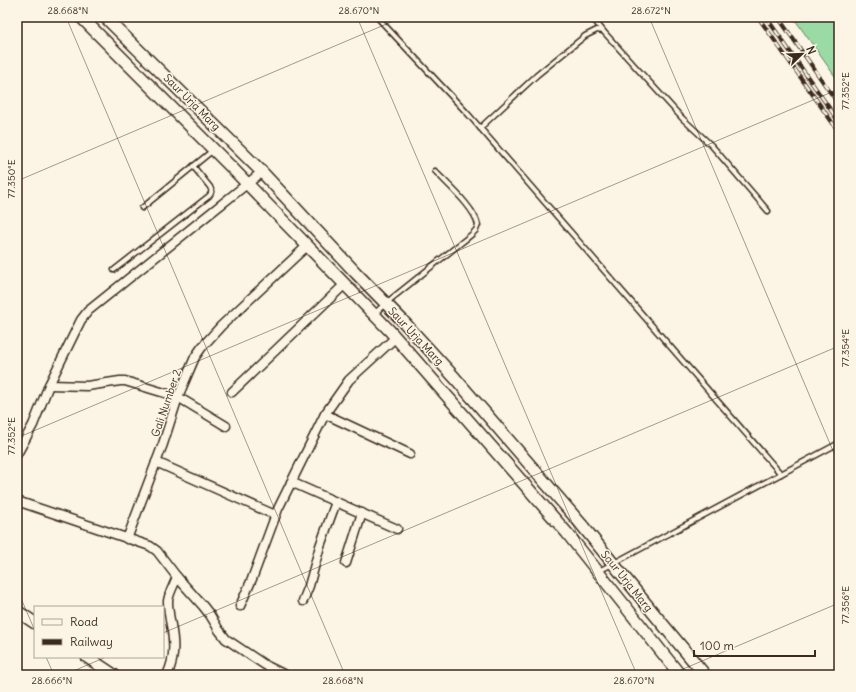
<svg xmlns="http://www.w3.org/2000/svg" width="856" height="692" font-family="Delius,sans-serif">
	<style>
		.green { fill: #9adaa4; stroke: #6a8261 }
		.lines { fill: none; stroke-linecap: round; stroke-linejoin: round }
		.lane-casing { stroke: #3b2a1e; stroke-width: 7 }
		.street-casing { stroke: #3b2a1e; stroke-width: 11 }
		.secondary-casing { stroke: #3b2a1e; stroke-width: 14 }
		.lane { stroke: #fcf5e5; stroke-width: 4 }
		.street { stroke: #fcf5e5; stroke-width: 8 }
		.secondary { stroke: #fcf5e5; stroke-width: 11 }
		.rail-casing { stroke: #3b2a1e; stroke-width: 4 }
		.rail { stroke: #fcf5e5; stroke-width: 2.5; stroke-dasharray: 8; stroke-linecap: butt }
		.ticks { fill: none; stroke: #3b2a1e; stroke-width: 1; stroke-opacity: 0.45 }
		.labels { text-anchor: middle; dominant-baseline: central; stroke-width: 3; stroke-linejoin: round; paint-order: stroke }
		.street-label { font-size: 11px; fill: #3b2a1e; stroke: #fcf5e5 }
		.neatline { fill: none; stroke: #3b2a1e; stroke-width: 1.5 }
		.ticks-label { font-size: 10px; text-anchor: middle; fill: #3b2a1e }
	</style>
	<rect width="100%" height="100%" fill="#fcf5e5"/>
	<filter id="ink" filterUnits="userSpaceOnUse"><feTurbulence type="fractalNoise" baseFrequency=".025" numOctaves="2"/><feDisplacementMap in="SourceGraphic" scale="8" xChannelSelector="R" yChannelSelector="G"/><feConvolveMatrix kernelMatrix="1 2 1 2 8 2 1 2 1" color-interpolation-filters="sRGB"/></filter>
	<g filter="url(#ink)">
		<path class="green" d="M793,17H839V82Z"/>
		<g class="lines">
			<g class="lane-casing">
				<g id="lane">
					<path d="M377,17L468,114L781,474"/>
					<path d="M592,17L603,31"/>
					<path d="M480,128L537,75L585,36L597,30L603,31L682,118L712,146L768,211"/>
					<path d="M142,208L212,151"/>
					<path d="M114,270L209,196C212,193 212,191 210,187L193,166"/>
					<path d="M374,314L386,303L471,235L476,230L478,225C475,208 447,184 435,171"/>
					<path d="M599,571L839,443"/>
				</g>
			</g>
			<g class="street-casing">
				<g id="street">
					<path d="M49,385L87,386L120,381H125L178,397L226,426"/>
					<path d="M232,392L345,284"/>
					<path d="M325,414L410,454"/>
					<path d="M17,454L33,425L49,385L75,332L81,320L88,311L208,215L262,172"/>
					<path d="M156,462L275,515"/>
					<path d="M291,482L397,529"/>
					<path d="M17,501L150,546L157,551L177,577L203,606L210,615L219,630L226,639L265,665L285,675"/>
					<path d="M127,539L163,444L178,397L195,357L202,347L221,326L308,245"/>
					<path d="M346,563L362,513"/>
					<path d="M303,601L309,586L320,546L336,502"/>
					<path d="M240,606L252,579L278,509L325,414L349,380L396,337"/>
					<path d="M167,675C176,657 174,639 170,620C169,614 168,607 168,601C169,593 174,585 177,577"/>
				</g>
			</g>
			<g class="secondary-casing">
				<g id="secondary">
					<path d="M81,17L234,170L390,331L567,533L680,675"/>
					<path d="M105,17L262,172L356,273L402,320L455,378L581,524L655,615L705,675"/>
					<path d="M17,611L35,623"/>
					<path d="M87,657L114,675"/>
				</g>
			</g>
			<use href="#lane" class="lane"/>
			<use href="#street" class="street"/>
			<use href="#secondary" class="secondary"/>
			<g class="rail-casing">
				<g id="rail">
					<path d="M758,17L839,132"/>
					<path d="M766,17L839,122"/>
					<path d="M778,17L839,105"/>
				</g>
			</g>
			<use href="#rail" class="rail"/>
		</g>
	</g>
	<path class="ticks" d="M66,17L345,675M357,17L637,675M649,17L839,465M17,181L403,17M17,438L839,89M17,589L35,631M163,633L839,346M46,657L54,675M64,675L106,657M669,675L839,603"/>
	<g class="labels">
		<g class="street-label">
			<text transform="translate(192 102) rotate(45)">Saur Urja Marg</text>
			<text transform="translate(416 336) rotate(47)">Saur Urja Marg</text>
			<text transform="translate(166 403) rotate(-71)">Gali Number 2</text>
			<text transform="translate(627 581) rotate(51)">Saur Urja Marg</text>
		</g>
	</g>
	<rect width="856" height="692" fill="none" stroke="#fcf5e5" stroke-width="44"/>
	<rect x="34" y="606" width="130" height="52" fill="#fcf5e5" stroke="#afa495"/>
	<rect x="42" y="619" width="20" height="6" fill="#fcf5e5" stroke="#afa495"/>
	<text x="70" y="626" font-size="12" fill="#3b2a1e">Road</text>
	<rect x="42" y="639" width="20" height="6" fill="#3b2a1e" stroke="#afa495"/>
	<text x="70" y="646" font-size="12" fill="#3b2a1e">Railway</text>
	<g transform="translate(802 54) rotate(67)" stroke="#fcf5e5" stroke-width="3" paint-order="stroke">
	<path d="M0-3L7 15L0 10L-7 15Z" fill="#3b2a1e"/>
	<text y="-6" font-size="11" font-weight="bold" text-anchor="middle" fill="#3b2a1e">N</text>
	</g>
	<path d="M694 650v6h121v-6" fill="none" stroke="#3b2a1e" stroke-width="2"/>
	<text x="700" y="650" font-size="12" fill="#3b2a1e" stroke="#fcf5e5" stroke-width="3" paint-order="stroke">100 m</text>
	<rect x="22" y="22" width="812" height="648" class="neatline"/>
	<g class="ticks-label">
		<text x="68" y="14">28.668°N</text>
		<text x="359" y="14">28.670°N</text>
		<text x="651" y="14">28.672°N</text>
		<text transform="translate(845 91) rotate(-90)" y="4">77.352°E</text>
		<text transform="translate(11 179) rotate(-90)" y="4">77.350°E</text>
		<text transform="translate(845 348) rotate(-90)" y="4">77.354°E</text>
		<text transform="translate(11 436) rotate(-90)" y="4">77.352°E</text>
		<text transform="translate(845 605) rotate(-90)" y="4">77.356°E</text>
		<text x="52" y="684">28.666°N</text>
		<text x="343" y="684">28.668°N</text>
		<text x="634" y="684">28.670°N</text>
	</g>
</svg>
